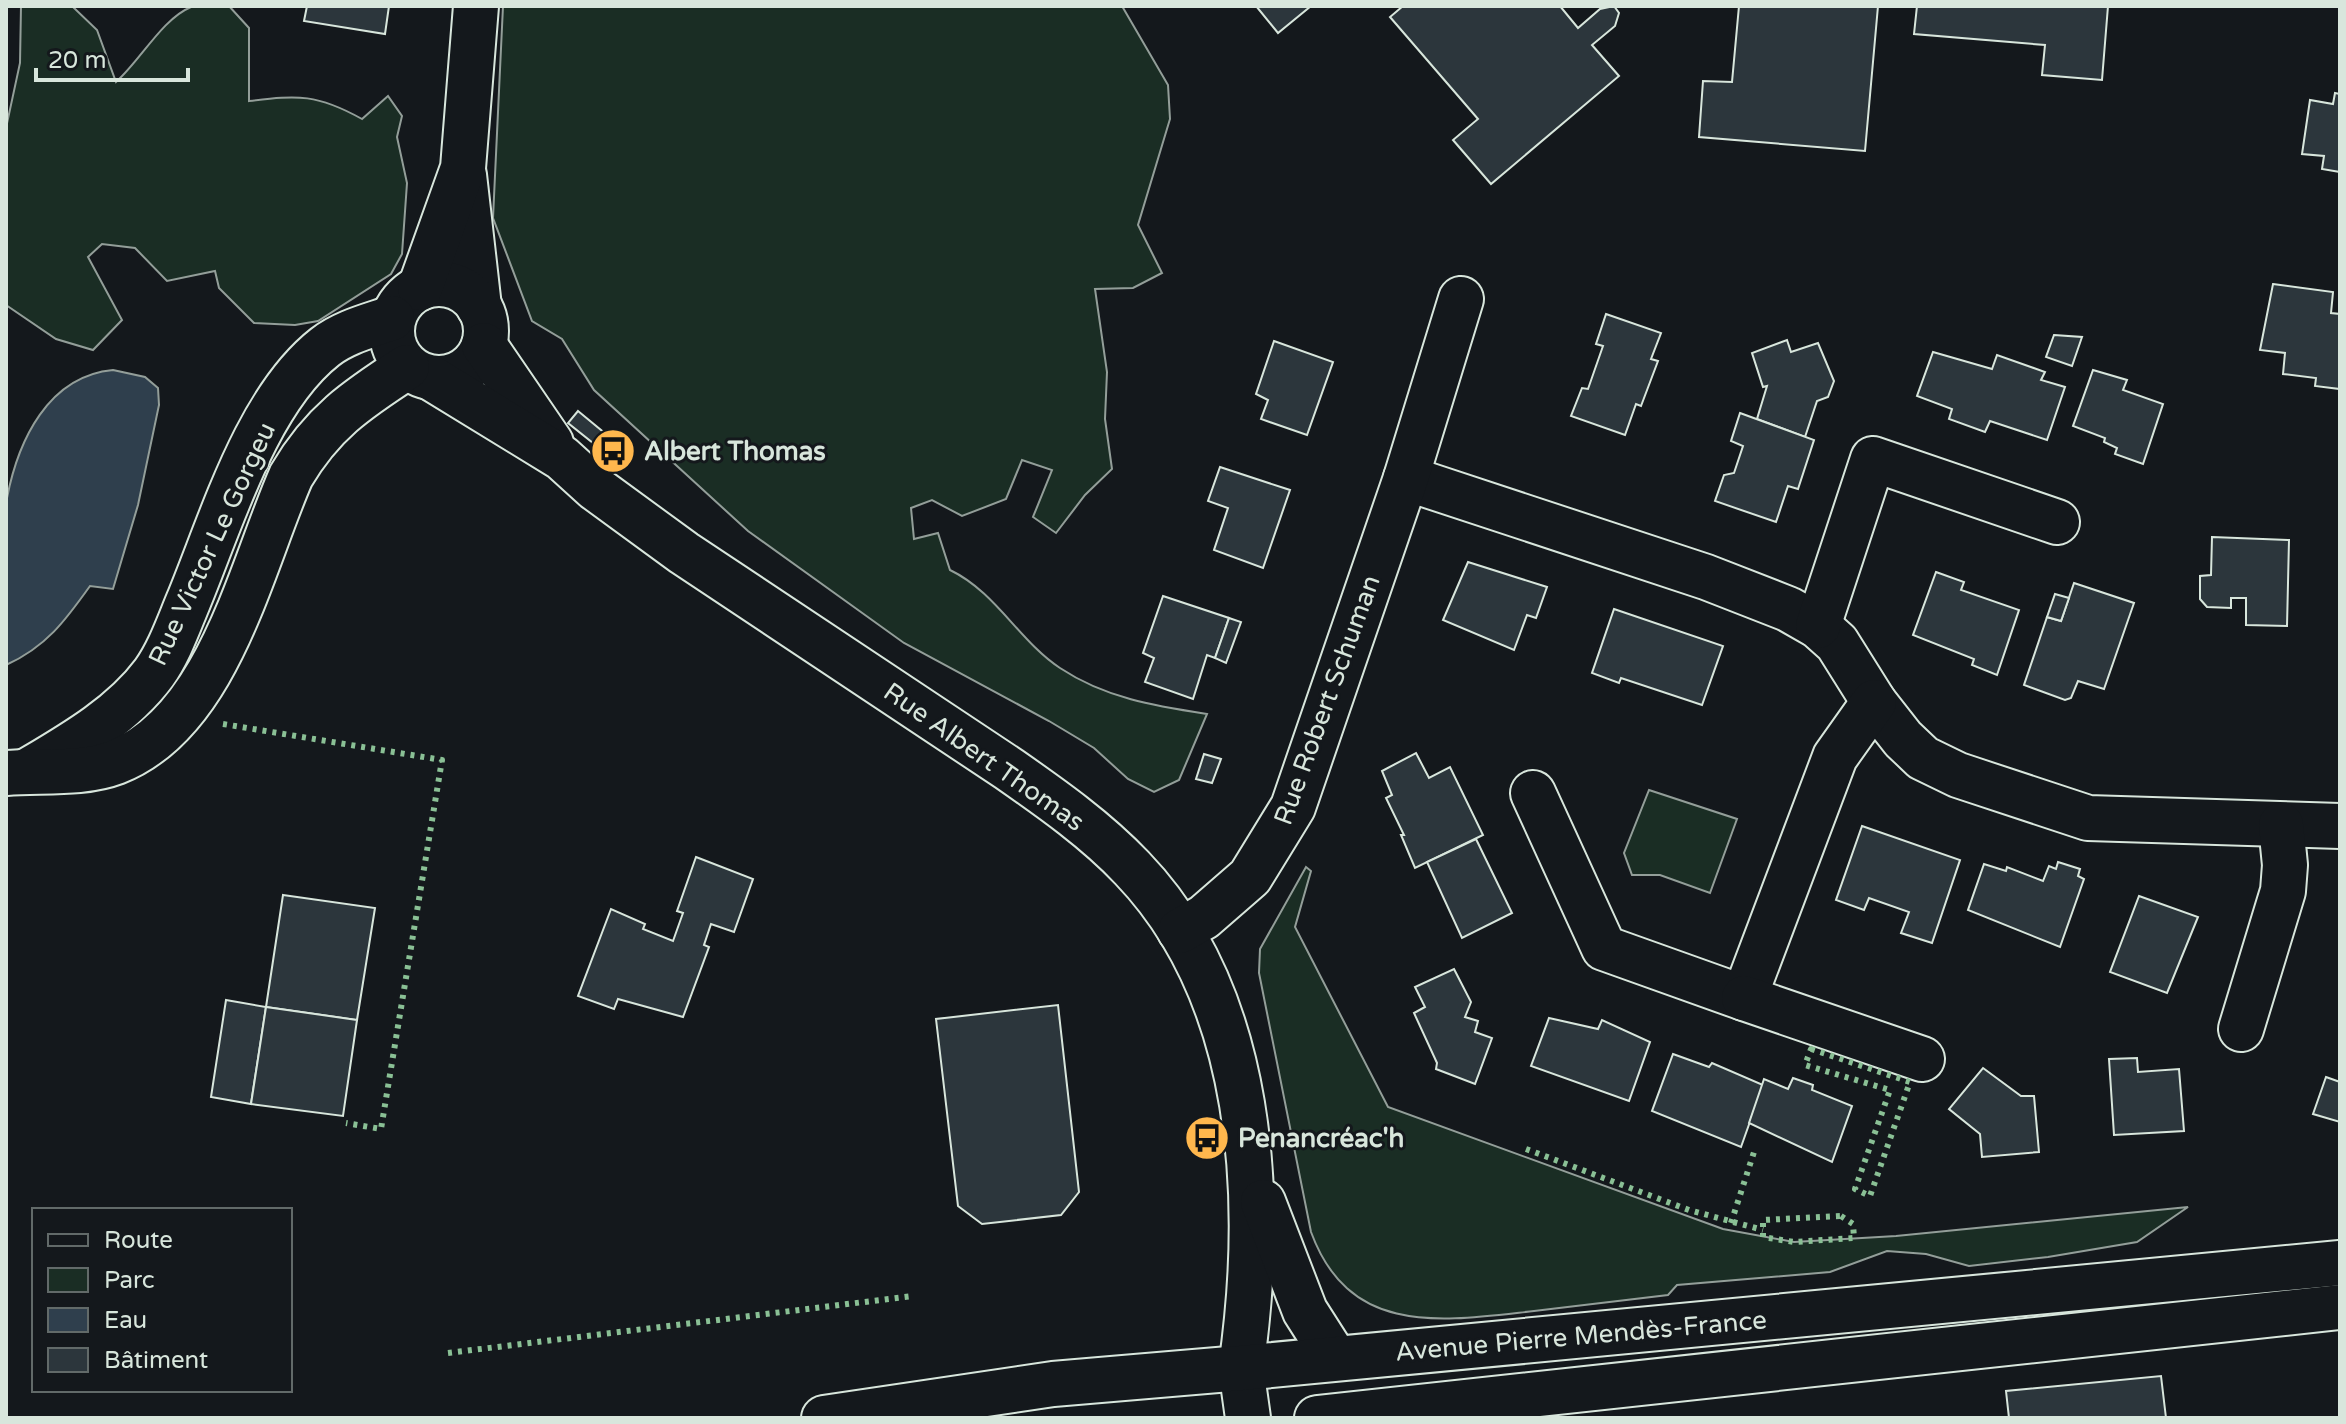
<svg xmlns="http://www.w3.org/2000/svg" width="2346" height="1424" font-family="'Varela Round',sans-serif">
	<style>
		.green { fill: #1a2d24; stroke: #939e99; stroke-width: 2 }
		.water { fill: #2f3f4d; stroke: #939e99; stroke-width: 2 }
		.building { fill: #2c363c; stroke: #d8e6dc; stroke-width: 2 }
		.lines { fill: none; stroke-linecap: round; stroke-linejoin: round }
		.street-casing { stroke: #d8e6dc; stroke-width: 48 }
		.secondary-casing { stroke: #d8e6dc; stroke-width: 48 }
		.street { stroke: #14181c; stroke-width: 44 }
		.secondary { stroke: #14181c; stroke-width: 44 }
		.hedge { stroke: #8ac095; stroke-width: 6; stroke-dasharray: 4 6; stroke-linecap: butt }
		.labels { text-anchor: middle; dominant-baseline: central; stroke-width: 6; stroke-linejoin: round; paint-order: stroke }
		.poi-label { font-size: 26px; font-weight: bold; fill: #d8e6dc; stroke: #14181c; text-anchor: start }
		.street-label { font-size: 26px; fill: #d8e6dc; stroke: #14181c }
	</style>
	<rect width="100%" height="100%" fill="#14181c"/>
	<g class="green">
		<path d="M21,6H72L97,30L116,82C140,61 162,19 191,7C200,3 218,6 229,6L249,28V101C299,95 317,94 362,119L388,96L402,116L397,137L407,183L402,254L391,274L318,321L295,325L254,323L219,288L215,271L167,281L135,248L102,244L88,257L122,320L93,350L56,339L6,305V128L20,63Z"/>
		<path d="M503,6H1122L1168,85L1170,119L1138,225L1162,273L1133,288L1095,289L1107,372L1105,419L1112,469L1085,495L1056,533L1033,517L1052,470L1022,460L1006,499L962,516L932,500L911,508L914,539L938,533L950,570C996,592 1019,641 1060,668C1105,698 1155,706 1207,714L1179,780L1154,792L1128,779L1094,748L1049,721L904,643L748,531L594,390L562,339L532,321L493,218Z"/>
		<path d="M1649,790L1737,819L1710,893L1660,875H1632L1624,853Z"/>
		<path d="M1306,867L1311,871L1295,927L1388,1107L1723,1229L1794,1242L1896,1236L2188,1207L2137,1242L2048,1257L1969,1266L1926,1254L1887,1251L1830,1272L1677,1285L1668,1295C1623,1300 1579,1306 1534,1311C1443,1321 1350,1338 1311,1232L1259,973L1260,949Z"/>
	</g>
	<path class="water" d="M113,370L145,377L158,388L159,405L138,505L113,589L90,586C65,621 46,647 6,665C6,628 6,591 6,554C6,536 3,515 7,498C18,441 48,376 113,370Z"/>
	<g class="building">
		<path d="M307,6H389L385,34L304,21Z"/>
		<path d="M1256,6H1311L1278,33Z"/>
		<path d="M1403,6H1560L1578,28L1600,9L1614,6L1619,13L1615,26L1592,45L1619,76L1491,184L1453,140L1478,119L1390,17Z"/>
		<path d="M1739,6H1878L1865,151L1699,137L1703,81L1732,82Z"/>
		<path d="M1917,6H2108L2102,80L2042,75L2045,45L1914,34Z"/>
		<path d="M2335,93L2340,94V172L2322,169L2324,156L2302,154L2310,100L2333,104Z"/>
		<path d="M2273,284L2333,292L2331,313L2340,314V389L2315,386L2316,378L2283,374L2285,353L2260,350Z"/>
		<path d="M1606,314L1661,333L1651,359L1658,361L1641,406L1636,404L1625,435L1571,416L1582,388L1588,389L1603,346L1596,344Z"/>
		<path d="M2054,335L2082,337L2072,366L2046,357Z"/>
		<path d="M1787,340L1791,352L1818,343L1834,381L1828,397L1817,401L1805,437L1757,419L1767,386L1763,387L1752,353Z"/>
		<path d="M1274,341L1333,362L1307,435L1261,419L1268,400L1256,394Z"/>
		<path d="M1933,352L1992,369L1997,355L2045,372L2041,380L2065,387L2047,440L1990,421L1985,432L1949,419L1952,409L1917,396Z"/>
		<path d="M2093,370L2127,380L2123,390L2163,404L2143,464L2115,454L2117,448L2104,442L2105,438L2073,426Z"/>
		<path d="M578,411L607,435L598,447L568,423Z"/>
		<path d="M1740,413L1814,440L1798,489L1788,486L1776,522L1715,501L1724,475L1734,473L1743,446L1731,441Z"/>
		<path d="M1220,467L1290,490L1263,568L1214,550L1228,508L1208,501Z"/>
		<path d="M2212,537L2289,540L2287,626L2246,625V598H2231V608L2207,607L2200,599V576L2211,575Z"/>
		<path d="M1468,562L1547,587L1536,618L1527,615L1514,650L1443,620Z"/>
		<path d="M1936,572L1964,582L1961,590L2019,610L1997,675L1972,665L1974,659L1913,635Z"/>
		<path d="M2074,583L2134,603L2104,689L2078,681L2071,698L2065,700L2024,685L2047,617L2061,621Z"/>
		<path d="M2055,594L2069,598L2061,621L2047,617Z"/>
		<path d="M1163,596L1229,618L1215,658L1207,655L1193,699L1145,682L1154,658L1143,653Z"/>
		<path d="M1614,609L1723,646L1702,705L1621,678L1619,683L1592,673Z"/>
		<path d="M1229,618L1241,622L1226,663L1215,658Z"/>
		<path d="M1416,753L1429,778L1450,767L1483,835L1415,868L1401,835H1404L1386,798L1392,795L1382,771Z"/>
		<path d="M1204,754L1221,759L1212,783L1196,779Z"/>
		<path d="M1862,826L1960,860L1932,943L1901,933L1909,912L1869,898L1864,910L1836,900Z"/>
		<path d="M1476,839L1512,913L1462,938L1427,862Z"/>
		<path d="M696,857L753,879L734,932L711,924L704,945L709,947L683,1017L618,999L614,1009L578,996L611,909L645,924L643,929L673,941L683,913L677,911Z"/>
		<path d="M2058,862L2080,869L2078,876L2084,879L2060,947L1968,910L1984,864L2006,871L2007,867L2043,881L2049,866L2056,869Z"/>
		<path d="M283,895L375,908L357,1020L266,1007Z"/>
		<path d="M2139,896L2198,917L2167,993L2110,972Z"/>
		<path d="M1454,969L1471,1002L1465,1017L1478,1021L1475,1032L1492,1038L1475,1084L1436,1069L1437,1063L1414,1013L1425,1007L1415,987Z"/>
		<path d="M226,1000L266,1007L251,1104L211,1097Z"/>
		<path d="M1058,1005L1079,1192L1061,1215L982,1224L958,1206L936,1019Z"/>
		<path d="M266,1007L357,1020L343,1116L251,1104Z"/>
		<path d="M1549,1018L1598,1029L1602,1020L1650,1042L1629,1101L1531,1066Z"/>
		<path d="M1673,1054L1709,1067L1712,1063L1763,1085L1741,1147L1652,1111Z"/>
		<path d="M2137,1058L2138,1072L2179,1069L2184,1131L2114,1135L2109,1059Z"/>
		<path d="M1983,1068L2021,1096H2034L2039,1152L1982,1157L1980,1134L1949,1109Z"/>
		<path d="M2326,1077L2340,1082V1122L2313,1114Z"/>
		<path d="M1793,1078L1813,1085L1812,1090L1852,1106L1832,1162L1749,1123L1764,1079L1788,1089Z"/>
		<path d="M2161,1376L2166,1418H2009L2006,1391Z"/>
	</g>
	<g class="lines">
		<g class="street-casing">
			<g id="street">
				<path d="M464,175L479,307"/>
				<circle cx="439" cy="331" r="47"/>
				<path d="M420,288L463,168L476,6"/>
				<path d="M484,345L551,443"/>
				<path d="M433,379L562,458L595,488L684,553L1009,769C1052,799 1096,830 1132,868C1256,997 1265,1201 1241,1368"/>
				<path d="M1406,478L1706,577L1788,609L1818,626L1837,643L1874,702L1903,739L1923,758L1958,775L2088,818L2340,826"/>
				<path d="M1818,626L1873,459L2057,522"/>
				<path d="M29,770C73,744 123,715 154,673C169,652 178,626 188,602C221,523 256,401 325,347C344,332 369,326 392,318"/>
				<path d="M6,773C41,770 82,775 116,762C218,722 251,567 291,476C322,423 356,400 407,367"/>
				<path d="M1533,793L1604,948L1744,998L1835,757L1874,702"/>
				<path d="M1180,931L1204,917L1250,877L1293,807L1406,478L1461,299"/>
				<path d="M1744,998L1922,1059"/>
				<path d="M2241,1029L2283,891L2285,865L2281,825"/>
				<path d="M1263,1202L1305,1311L1335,1358"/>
			</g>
		</g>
		<g class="secondary-casing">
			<g id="secondary">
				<path d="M1241,1368L1248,1418"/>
				<path d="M824,1418L1053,1384L1241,1368L2340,1263"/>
				<path d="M1317,1418L2340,1307"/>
			</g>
		</g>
		<use href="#street" class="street"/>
		<use href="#secondary" class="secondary"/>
		<g class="hedge">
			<path d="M223,724L442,760L381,1129L346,1123"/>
			<path d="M1811,1049L1910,1082L1870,1196L1855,1189L1890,1090L1805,1065Z"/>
			<path d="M1526,1149L1689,1210L1763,1230"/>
			<path d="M1841,1216L1853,1224L1854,1238L1794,1242L1763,1237V1220Z"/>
			<path d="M1731,1223L1754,1152"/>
			<path d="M448,1353L913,1296"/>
		</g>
	</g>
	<defs>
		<g id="bus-disc" transform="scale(2.3)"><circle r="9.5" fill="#ffb74d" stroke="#14181c"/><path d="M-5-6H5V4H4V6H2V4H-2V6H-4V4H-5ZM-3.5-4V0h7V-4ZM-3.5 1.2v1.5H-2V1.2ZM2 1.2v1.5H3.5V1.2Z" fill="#111"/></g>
	</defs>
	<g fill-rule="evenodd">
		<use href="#bus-disc" x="613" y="451"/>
		<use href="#bus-disc" x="1207" y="1138"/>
	</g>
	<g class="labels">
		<g class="poi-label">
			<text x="644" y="451">Albert Thomas</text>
			<text x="1238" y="1138">Penancréac'h</text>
		</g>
		<g class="street-label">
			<text transform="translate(212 544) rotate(-65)">Rue Victor Le Gorgeu</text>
			<text transform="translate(1327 700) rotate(-70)">Rue Robert Schuman</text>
			<text transform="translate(984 757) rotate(35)">Rue Albert Thomas</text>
			<text transform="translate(1581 1336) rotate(-5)">Avenue Pierre Mendès-France</text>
		</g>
	</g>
	<rect width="2346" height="1424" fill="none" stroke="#d8e6dc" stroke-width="16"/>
	<rect x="32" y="1208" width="260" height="184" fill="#14181c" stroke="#626a69" stroke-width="2"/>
	<rect x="48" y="1234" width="40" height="12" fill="#14181c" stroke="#626a69" stroke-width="2"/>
	<text x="104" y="1248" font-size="24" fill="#d8e6dc">Route</text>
	<rect x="48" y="1268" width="40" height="24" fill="#1a2d24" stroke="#626a69" stroke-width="2"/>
	<text x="104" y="1288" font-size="24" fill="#d8e6dc">Parc</text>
	<rect x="48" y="1308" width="40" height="24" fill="#2f3f4d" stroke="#626a69" stroke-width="2"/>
	<text x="104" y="1328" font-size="24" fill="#d8e6dc">Eau</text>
	<rect x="48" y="1348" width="40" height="24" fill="#2c363c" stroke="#626a69" stroke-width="2"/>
	<text x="104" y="1368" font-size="24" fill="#d8e6dc">Bâtiment</text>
	<path d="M36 68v12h152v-12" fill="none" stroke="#d8e6dc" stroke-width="4"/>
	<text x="48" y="68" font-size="24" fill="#d8e6dc" stroke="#14181c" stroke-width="6" paint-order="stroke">20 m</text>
</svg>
